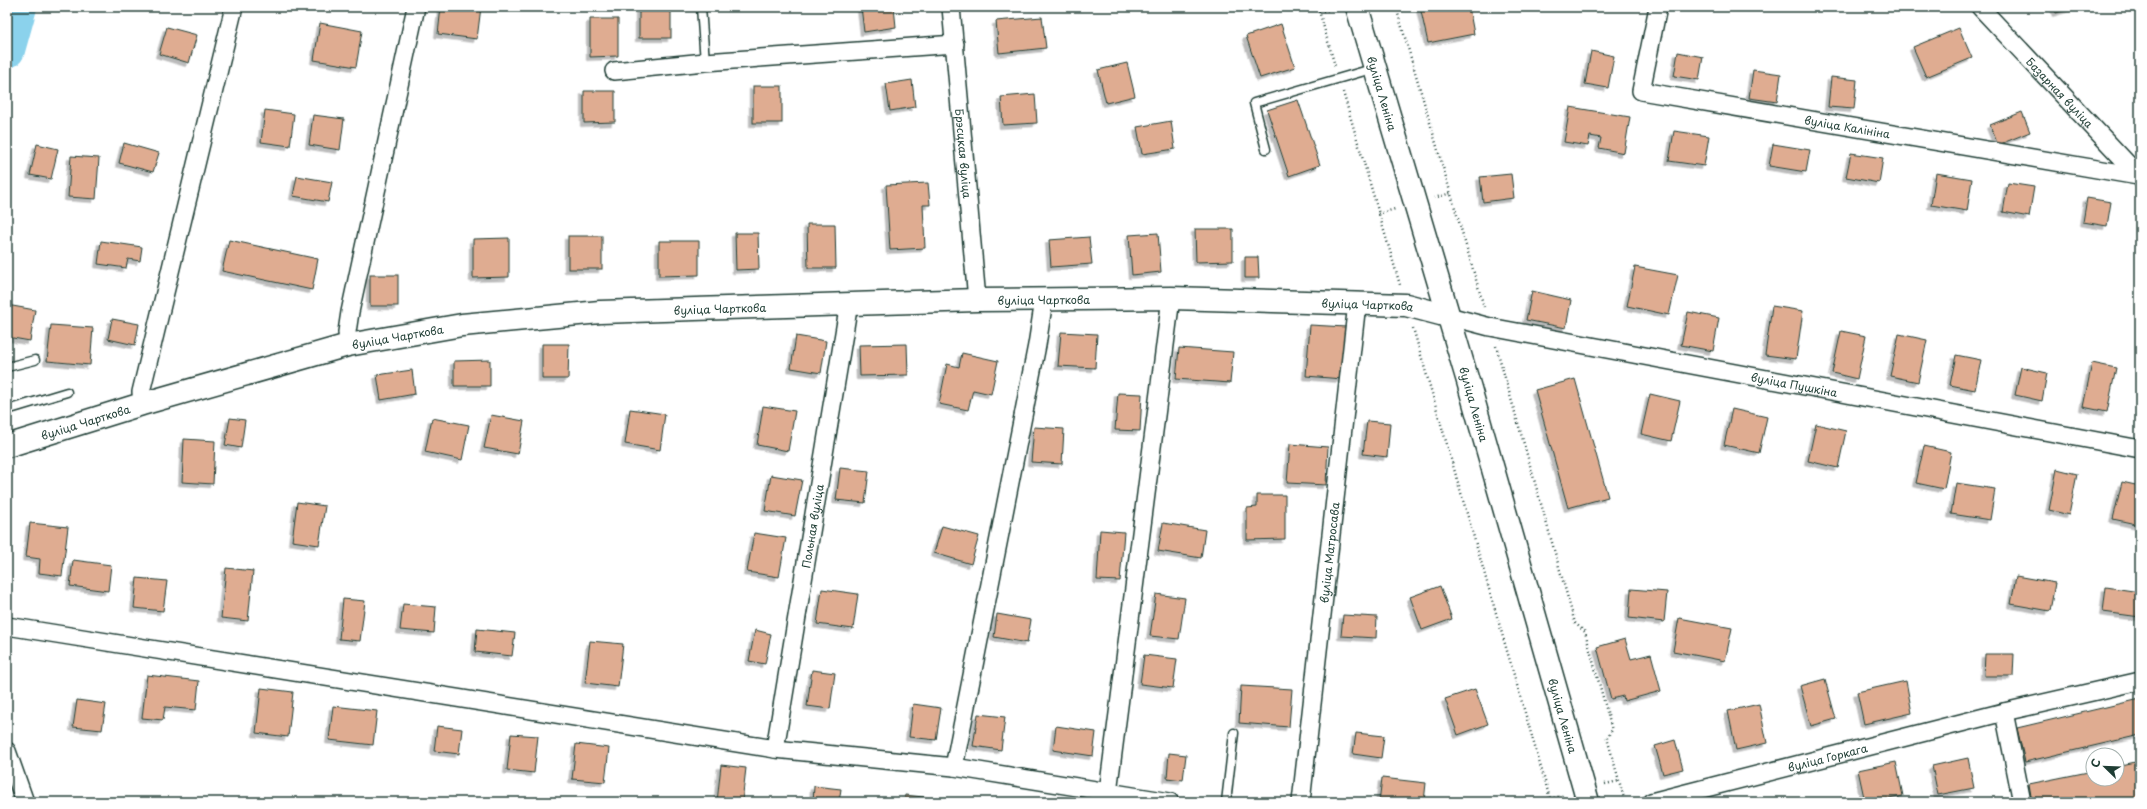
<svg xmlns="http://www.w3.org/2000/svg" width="2147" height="809" font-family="'Playpen Sans',sans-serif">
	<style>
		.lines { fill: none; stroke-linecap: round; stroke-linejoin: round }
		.river { stroke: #8bd2ec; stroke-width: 36 }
		.building { fill: #dfac91; stroke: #1f3d34; filter: url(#shadow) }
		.service-casing { stroke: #1f3d34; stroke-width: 11 }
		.minor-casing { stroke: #1f3d34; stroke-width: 20 }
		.primary-casing { stroke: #1f3d34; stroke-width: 25 }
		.path { stroke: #1f3d34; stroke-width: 2.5; stroke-dasharray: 1 3; stroke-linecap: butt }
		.service { stroke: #fff; stroke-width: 8 }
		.minor { stroke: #fff; stroke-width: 17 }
		.primary { stroke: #fff; stroke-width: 22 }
		.labels { text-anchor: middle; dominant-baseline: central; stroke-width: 3.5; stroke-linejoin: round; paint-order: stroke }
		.street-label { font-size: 11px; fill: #1f3d34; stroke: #fff }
	</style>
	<defs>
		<filter id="shadow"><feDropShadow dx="-3.5" dy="3.5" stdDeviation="0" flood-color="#0004"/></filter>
	</defs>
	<rect width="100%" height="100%" fill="#fff"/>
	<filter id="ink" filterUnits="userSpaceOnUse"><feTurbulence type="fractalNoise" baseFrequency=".025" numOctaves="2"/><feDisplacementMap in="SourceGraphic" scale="8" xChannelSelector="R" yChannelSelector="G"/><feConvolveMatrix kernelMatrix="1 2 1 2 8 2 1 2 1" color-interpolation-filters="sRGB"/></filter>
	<g filter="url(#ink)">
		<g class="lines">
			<path class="river" d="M7,50L19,7"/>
		</g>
		<g class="building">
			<path d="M441,7H481L477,39L438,34Z"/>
			<rect x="639" y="7" width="32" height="31"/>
			<path d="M861,7H894L896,27L864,32Z"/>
			<path d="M1420,7H1469L1474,34L1428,43Z"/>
			<path d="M2054,7H2076L2056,13Z"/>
			<path d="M1042,17L1046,48L999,53L996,21Z"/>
			<path d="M590,19H618V56L590,57Z"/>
			<path d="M320,23L362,31L356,67L314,60Z"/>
			<path d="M1281,24L1295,67L1260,78L1246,36Z"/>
			<path d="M167,27L197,35L189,63L159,54Z"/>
			<path d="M1959,28L1972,58L1926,77L1913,47Z"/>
			<path d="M1591,51L1614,56L1608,88L1585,84Z"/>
			<path d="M1678,52L1703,57L1699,80L1674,76Z"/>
			<path d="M1127,63L1135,96L1106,103L1098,70Z"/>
			<path d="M1753,70L1781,74L1777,102L1749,98Z"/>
			<path d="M1831,77L1857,80L1854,109L1828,107Z"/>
			<path d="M912,80L915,107L890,111L886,84Z"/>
			<rect x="753" y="86" width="29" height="37"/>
			<path d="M584,91H615V122L584,123Z"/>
			<path d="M1035,94L1037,123L1003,125L1001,97Z"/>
			<path d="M1298,100L1320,165L1289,176L1267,110Z"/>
			<path d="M1570,107L1630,117L1624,153L1599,148L1601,138L1590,136L1588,146L1564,142Z"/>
			<path d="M265,110L294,114L290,146L261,142Z"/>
			<path d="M2022,112L2030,132L1998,145L1990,125Z"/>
			<path d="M313,115L344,119L340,150L309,145Z"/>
			<path d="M1171,121L1175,149L1142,154L1137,127Z"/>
			<path d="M1674,131L1709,136L1704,166L1669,161Z"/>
			<path d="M124,143L159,153L153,172L119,163Z"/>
			<path d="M37,144L58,149L51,179L30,175Z"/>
			<path d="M1773,144L1810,150L1806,172L1769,166Z"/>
			<path d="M1851,153L1883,158L1879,183L1846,177Z"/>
			<path d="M71,156L99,158L96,199L68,197Z"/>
			<path d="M1936,173L1972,179L1967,211L1931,205Z"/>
			<path d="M1511,174L1514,198L1483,202L1480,177Z"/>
			<path d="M297,176L332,182L328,202L293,196Z"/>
			<path d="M928,183L930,205H923L925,248L890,250L886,185Z"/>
			<path d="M2008,183L2034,187L2029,217L2003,212Z"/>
			<path d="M2087,198L2111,202L2107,226L2083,222Z"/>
			<path d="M807,224H835L836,268H808Z"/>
			<path d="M1195,229H1233V261L1196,262Z"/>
			<path d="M735,233H758L759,269L736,270Z"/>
			<path d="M1158,233L1161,272L1132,275L1129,235Z"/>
			<rect x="568" y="236" width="34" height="33"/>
			<path d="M1089,237L1092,264L1051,267L1049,240Z"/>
			<path d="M509,238V277L473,278V239Z"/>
			<path d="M229,240L318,259L312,290L222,271Z"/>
			<path d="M101,241L142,247L140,261L128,259L126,268L98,264Z"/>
			<path d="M659,241H699V275L659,276Z"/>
			<path d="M1245,257H1258L1259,278H1245Z"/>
			<path d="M1635,267L1678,275L1669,315L1627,306Z"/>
			<rect x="370" y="275" width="28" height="31"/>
			<path d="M1532,291L1571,300L1566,328L1526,320Z"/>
			<path d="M7,305L35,310L30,341L7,337Z"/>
			<path d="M1772,306L1803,311L1796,359L1765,355Z"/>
			<path d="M1688,312L1719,318L1713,351L1681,345Z"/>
			<path d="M112,319L139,324L135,345L108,339Z"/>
			<path d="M51,325L93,328L90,365L47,361Z"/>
			<path d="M1310,325L1346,327L1342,379L1306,376Z"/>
			<path d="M1841,331L1866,336L1857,379L1832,373Z"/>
			<path d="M1061,332L1097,334L1095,368L1058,366Z"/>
			<path d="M1899,334L1927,340L1918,382L1890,376Z"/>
			<path d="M796,336L826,341L821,373L791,368Z"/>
			<path d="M542,344H569L568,379H542Z"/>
			<path d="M907,344L908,375L860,376L859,345Z"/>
			<path d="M1179,348L1233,352L1230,383L1176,379Z"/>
			<path d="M962,353L998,361L991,394L973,390L968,410L939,404L947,364L959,367Z"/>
			<path d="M1956,355L1981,360L1975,390L1950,385Z"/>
			<path d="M490,360V386H454V361Z"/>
			<path d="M2092,363L2116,368L2107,412L2083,407Z"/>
			<path d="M2021,367L2047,373L2042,401L2015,395Z"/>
			<path d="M412,370L415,394L381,400L377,375Z"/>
			<path d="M1575,379L1608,497L1568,508L1535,390Z"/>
			<path d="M1118,393L1142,394L1140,431L1115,430Z"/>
			<path d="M1650,394L1680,401L1671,441L1641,434Z"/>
			<path d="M763,406L795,411L788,451L757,445Z"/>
			<path d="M630,409L665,414L660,450L625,444Z"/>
			<path d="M1732,409L1767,417L1759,453L1724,445Z"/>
			<path d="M491,415L524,421L518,454L484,448Z"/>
			<path d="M230,418L245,420L241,448L225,445Z"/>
			<path d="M432,418L469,425L462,460L425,452Z"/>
			<path d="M1367,421L1390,423L1387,457L1363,454Z"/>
			<path d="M1816,424L1846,431L1838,468L1808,461Z"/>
			<path d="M1034,427L1064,429L1062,464L1031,462Z"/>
			<path d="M184,439L215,441L213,484L182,482Z"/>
			<path d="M1290,444L1328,447L1326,485L1287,483Z"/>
			<path d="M1924,446L1951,452L1944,489L1916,483Z"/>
			<path d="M840,468L869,471L865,503L836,500Z"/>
			<path d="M2057,469L2077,474L2069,515L2049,510Z"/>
			<path d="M771,475L802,480L795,516L765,511Z"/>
			<path d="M2122,482L2140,486V525L2113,519Z"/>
			<path d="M1956,483L1995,489L1990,520L1951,514Z"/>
			<path d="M1257,495H1285V539L1247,540V508L1257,507Z"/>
			<path d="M297,502L325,506L319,545L292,541Z"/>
			<path d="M30,523L68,527L62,576L39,573L40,559L26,557Z"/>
			<path d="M1163,523L1205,530L1201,558L1158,551Z"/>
			<path d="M942,526L979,536L971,564L934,553Z"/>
			<path d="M1100,530L1124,532L1120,581L1097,580Z"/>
			<path d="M754,533L786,538L779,577L747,572Z"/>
			<path d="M73,560L111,565L108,591L70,586Z"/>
			<path d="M226,568L253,571L248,621L221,618Z"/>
			<path d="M2016,576L2055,583L2050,611L2011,604Z"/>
			<path d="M137,578L167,581L163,611L134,608Z"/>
			<path d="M1440,586L1452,619L1422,630L1410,597Z"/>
			<path d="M2106,587L2140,592V617L2103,612Z"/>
			<path d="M822,589L858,594L853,629L817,624Z"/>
			<path d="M1631,589L1667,592L1664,622L1629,618Z"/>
			<path d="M1156,594L1185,598L1179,639L1150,636Z"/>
			<path d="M343,599L365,601L360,641L339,639Z"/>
			<path d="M403,604L436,607L434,633L400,630Z"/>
			<path d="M997,614L1031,620L1027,643L994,637Z"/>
			<path d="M1343,615L1377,617L1376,638L1341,636Z"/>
			<path d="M1679,618L1732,628L1725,661L1673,651Z"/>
			<path d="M477,629L515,633L512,656L475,652Z"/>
			<path d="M755,630L771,634L765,664L749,661Z"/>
			<path d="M1625,639L1631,659L1651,654L1661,691L1624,701L1623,696L1611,699L1597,647Z"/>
			<path d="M590,641L623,644L618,687L585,683Z"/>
			<path d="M1985,654H2014L2013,676H1984Z"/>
			<path d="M1144,655L1177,659L1173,688L1140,684Z"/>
			<path d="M812,670L835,673L830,709L807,706Z"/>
			<path d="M147,675L199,681L196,710L165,707L163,720L142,718Z"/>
			<path d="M1825,679L1836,719L1811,726L1800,686Z"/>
			<path d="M1906,681L1912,713L1864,724L1857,692Z"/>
			<path d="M1241,686L1292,689L1289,727L1239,723Z"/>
			<path d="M261,688L293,692L288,737L256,733Z"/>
			<path d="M1475,689L1488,724L1458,735L1445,699Z"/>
			<path d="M2140,699V735L2025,762L2017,728Z"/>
			<path d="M77,700L106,704L102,730L73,727Z"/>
			<path d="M913,704L941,708L936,740L909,737Z"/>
			<path d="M1759,704L1767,743L1736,750L1728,711Z"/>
			<path d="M333,706L377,711L373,745L329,740Z"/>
			<path d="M978,714L1005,717L1001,750L973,746Z"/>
			<path d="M437,726L462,729L459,754L434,751Z"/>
			<path d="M1056,726L1096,732L1093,756L1053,750Z"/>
			<path d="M1356,733L1384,736L1381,758L1353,754Z"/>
			<path d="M511,734L538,736L534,773L507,770Z"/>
			<path d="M1675,740L1683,769L1663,774L1655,746Z"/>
			<path d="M576,744L609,748L605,782L572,779Z"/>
			<path d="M1169,753L1186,755L1183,780L1167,778Z"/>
			<path d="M1968,758L1974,788L1938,795L1932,766Z"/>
			<path d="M2140,761V799L2124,802H2032L2029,784L2093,771V779H2117V766Z"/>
			<path d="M1896,762L1903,796L1875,802H1865L1858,770Z"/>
			<path d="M721,765L746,768L742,802H717Z"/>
			<path d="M1382,778L1426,783L1424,802H1379Z"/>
			<path d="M814,786L841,789L839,802H813Z"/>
			<path d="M905,795L932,798V802H904Z"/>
			<path d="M1761,798L1762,802H1748Z"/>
		</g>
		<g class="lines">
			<g class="service-casing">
				<g id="service">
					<path d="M701,7L705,62"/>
					<path d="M1266,149L1254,103L1375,68"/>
					<path d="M7,367L35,360"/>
					<path d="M7,410L67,392"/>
					<path d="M1226,802L1234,733"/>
				</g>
			</g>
			<g class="minor-casing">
				<g id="minor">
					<path id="s1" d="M951,7L977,300"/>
					<path id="s2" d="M1658,7L1641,91L2138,176"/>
					<path id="s3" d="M1980,7L2140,177"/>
					<path d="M614,71L705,62L955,44"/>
					<path id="s4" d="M1448,316L1490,327L2140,449"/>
					<path d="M348,345L347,332L350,312L416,7"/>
					<path d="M142,404L141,392L234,7"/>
					<path d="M7,626L775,749L954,767L1170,802"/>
					<path d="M2004,712L2022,802"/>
					<path id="s5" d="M775,749L849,303"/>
					<path d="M7,751L25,802"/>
					<path d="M954,767L1037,345L1044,300"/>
					<path d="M1108,792L1171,298"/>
					<path id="s6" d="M1301,802L1357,303"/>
					<path id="s7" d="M1651,802L2004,712L2140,681"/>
				</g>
			</g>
			<g class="primary-casing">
				<g id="primary">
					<path id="s8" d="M1357,7L1467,378L1588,802"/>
					<path id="s9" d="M7,446L142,404L348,345L462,325L600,312L977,300L1171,298L1406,305L1448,316"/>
				</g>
			</g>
			<g class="path">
				<path d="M1318,7L1335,66"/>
				<path d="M1396,7L1484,307"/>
				<path d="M1319,12L1336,8"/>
				<path d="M1343,92L1400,285"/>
				<path d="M1434,198L1451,193"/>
				<path d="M1378,214L1395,209"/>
				<path d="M1413,328L1551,802"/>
				<path d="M1496,346L1575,623L1585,632L1612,730L1607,738L1625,802"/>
				<path d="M1605,784L1619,781"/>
				<path d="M1550,799L1565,795"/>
			</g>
			<use href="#service" class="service"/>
			<use href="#minor" class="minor"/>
			<use href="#primary" class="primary"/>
		</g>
	</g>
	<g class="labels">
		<g class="street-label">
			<text stroke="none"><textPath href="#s3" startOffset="117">Базарная вуліца</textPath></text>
			<text stroke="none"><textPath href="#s8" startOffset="90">вуліца Леніна</textPath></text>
			<text stroke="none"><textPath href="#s2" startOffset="295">вуліца Калініна</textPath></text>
			<text stroke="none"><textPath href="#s1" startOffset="147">Брэсцкая вуліца</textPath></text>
			<text stroke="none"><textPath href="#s9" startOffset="1054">вуліца Чарткова</textPath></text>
			<text stroke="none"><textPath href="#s9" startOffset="1378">вуліца Чарткова</textPath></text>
			<text stroke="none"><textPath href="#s9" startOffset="730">вуліца Чарткова</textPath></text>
			<text stroke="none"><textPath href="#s9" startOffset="406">вуліца Чарткова</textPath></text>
			<text stroke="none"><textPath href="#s4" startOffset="353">вуліца Пушкіна</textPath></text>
			<text stroke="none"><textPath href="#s8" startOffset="414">вуліца Леніна</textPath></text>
			<text stroke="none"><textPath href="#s9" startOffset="82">вуліца Чарткова</textPath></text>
			<text stroke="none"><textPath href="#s5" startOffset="226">Польная вуліца</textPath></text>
			<text stroke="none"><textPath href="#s6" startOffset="251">вуліца Матросава</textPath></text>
			<text stroke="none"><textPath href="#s8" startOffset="738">вуліца Леніна</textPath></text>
			<text stroke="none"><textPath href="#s7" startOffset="182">вуліца Горкага</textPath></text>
		</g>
	</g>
	<rect width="2147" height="809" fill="none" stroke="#fff" stroke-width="24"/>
	<rect x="12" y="12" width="2123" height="785" fill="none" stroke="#1f3d34" stroke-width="1.5" filter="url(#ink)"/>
	<g transform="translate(2105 767) rotate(293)"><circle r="19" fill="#ffffff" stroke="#a5b1ae"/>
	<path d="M0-3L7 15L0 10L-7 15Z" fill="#1f3d34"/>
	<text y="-6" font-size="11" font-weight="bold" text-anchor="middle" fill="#1f3d34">С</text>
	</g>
</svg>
